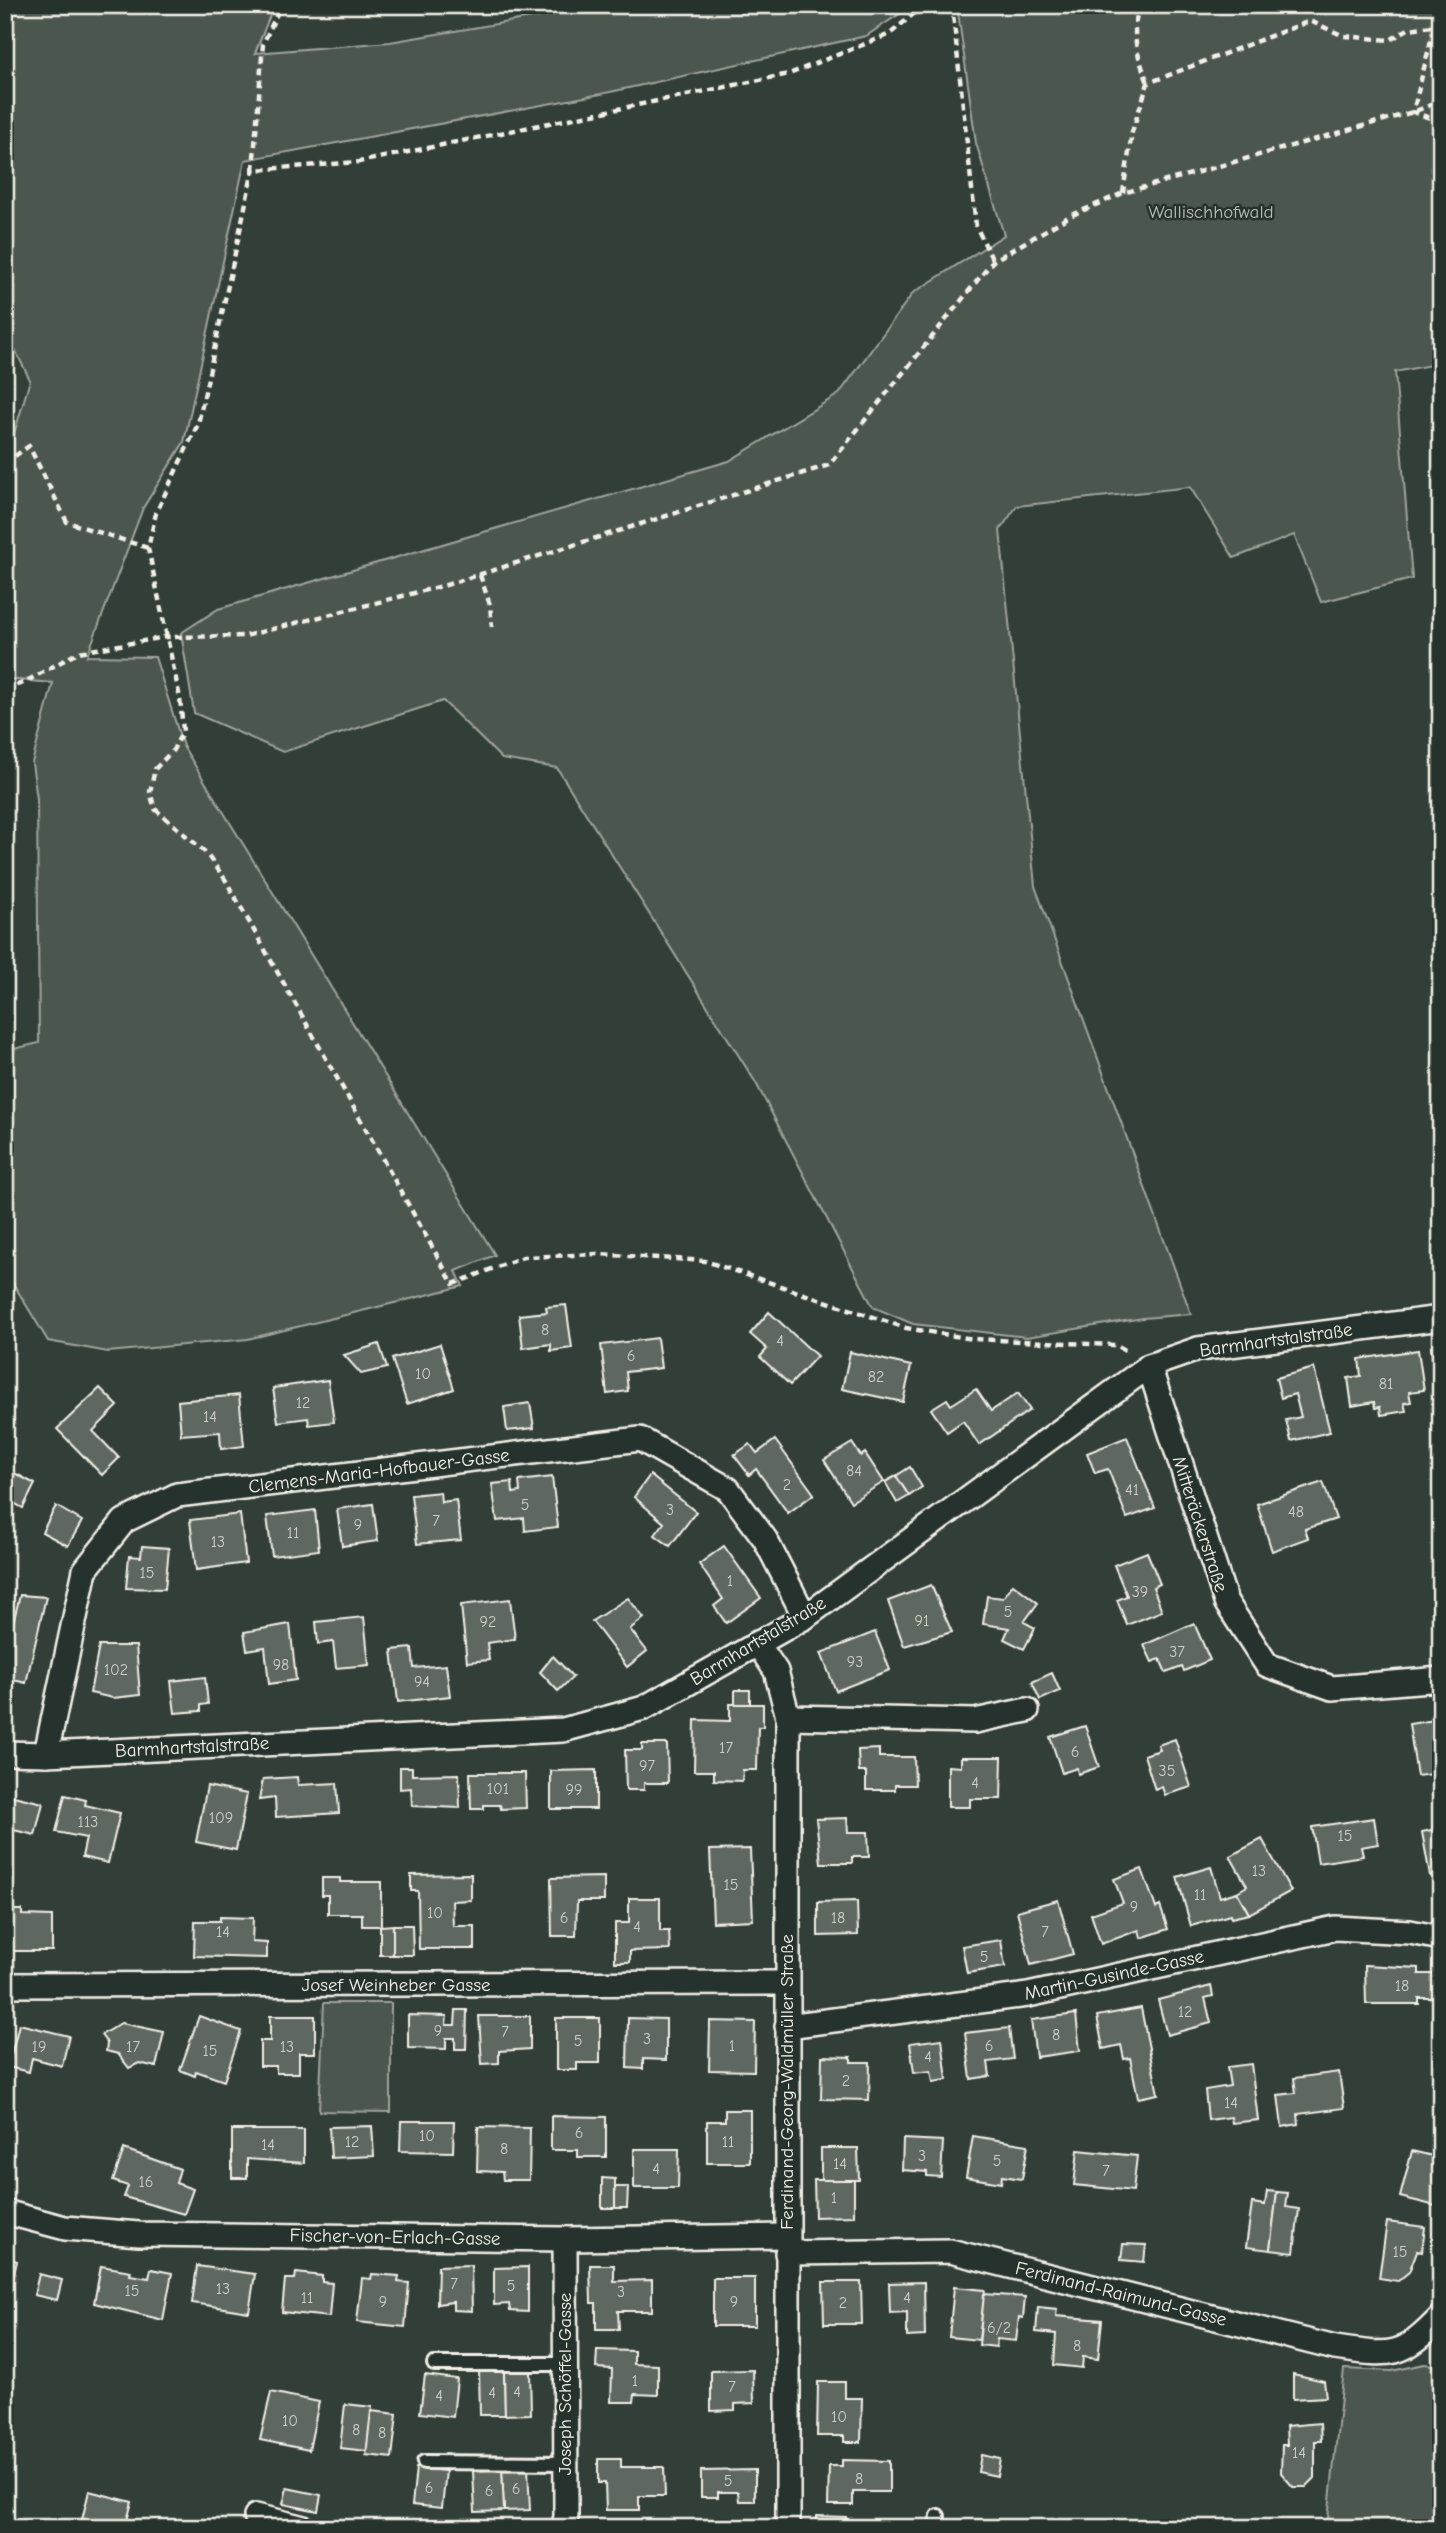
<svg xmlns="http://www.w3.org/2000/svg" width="1446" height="2533" font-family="'Comic Neue',sans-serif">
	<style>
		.green { fill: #4c564f; stroke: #a0a49c; stroke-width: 2 }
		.building { fill: #5f6861; stroke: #f4f1e8; stroke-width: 2 }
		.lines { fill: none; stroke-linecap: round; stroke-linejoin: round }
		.lane-casing { stroke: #f4f1e8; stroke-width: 18 }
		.street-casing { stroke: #f4f1e8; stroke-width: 28 }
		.path { stroke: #f4f1e8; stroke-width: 4.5; stroke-dasharray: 7 5; stroke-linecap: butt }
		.lane { stroke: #26332d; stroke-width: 12 }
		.street { stroke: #26332d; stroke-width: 23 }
		.labels { text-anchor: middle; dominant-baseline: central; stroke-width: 5; stroke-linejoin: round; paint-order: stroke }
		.number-label { font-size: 16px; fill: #cfcfc6 }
		.park-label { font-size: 19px; fill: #b9bbb2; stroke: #26332d }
		.street-label { font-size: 19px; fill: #f4f1e8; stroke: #26332d }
	</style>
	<rect width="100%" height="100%" fill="#323e38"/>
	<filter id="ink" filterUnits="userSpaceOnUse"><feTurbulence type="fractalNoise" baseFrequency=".0143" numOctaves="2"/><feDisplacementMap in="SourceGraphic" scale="14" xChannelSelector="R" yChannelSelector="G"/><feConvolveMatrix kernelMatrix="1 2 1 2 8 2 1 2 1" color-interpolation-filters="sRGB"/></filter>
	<g filter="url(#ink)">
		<g class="green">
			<path d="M5,5H274L255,53L390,42L607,5H913L866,36L601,94L245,160L184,442L143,508L87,656L155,657L183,746L495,1255L456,1271L463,1286L248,1339L108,1352L48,1341L5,1270V1051L39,1043L37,799L32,763L53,683L6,679L5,676V499L9,451L30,380L5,329Z"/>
			<path d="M957,5H1441V363L1395,372L1412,579L1321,602L1294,535L1234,558L1190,487L1017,506L1000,530L1035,886L1191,1314L1143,1318L1027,1337L913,1324L873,1307L756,1083L557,768L502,759L443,701L283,752L194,713L181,633L218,609L729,461L839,394L913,293L1004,235L976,143Z"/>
			<path d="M324,2003H391V2112L319,2111Z"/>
			<path d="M1424,2364L1441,2366V2472L1433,2494L1441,2497V2528H1327L1344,2369L1392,2371Z"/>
		</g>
		<g class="building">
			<path d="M566,1305L572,1348L551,1351V1344L523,1348L519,1315L547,1312L546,1307Z"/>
			<path d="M769,1312L817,1356L790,1385L760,1357L767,1349L750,1334Z"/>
			<path d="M657,1338L661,1368L626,1372L628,1391L607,1394L601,1345Z"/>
			<path d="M379,1344L387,1368L361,1374L344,1355Z"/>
			<path d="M440,1344L454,1389L407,1404L392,1359Z"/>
			<path d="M1441,1345V1381L1435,1382L1431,1346Z"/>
			<path d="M1418,1350L1424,1390L1409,1392L1411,1402L1404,1403L1406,1411L1381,1415L1380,1407L1375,1408L1374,1402L1352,1406L1348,1378L1361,1376L1359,1359Z"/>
			<path d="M850,1352L911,1366L903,1402L842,1389Z"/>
			<path d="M1314,1368L1330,1432L1291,1441L1286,1420L1301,1417L1295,1394L1281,1398L1276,1378Z"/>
			<path d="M328,1380L334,1422L309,1425L308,1418L278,1422L273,1388Z"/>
			<path d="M100,1388L118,1406L93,1431L119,1458L102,1475L57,1429Z"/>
			<path d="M976,1389L991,1411L1018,1393L1030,1410L979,1445L963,1421L947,1432L931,1409L947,1399L951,1405Z"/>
			<path d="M239,1395L244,1446L221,1449L220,1432L181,1435L178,1401Z"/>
			<path d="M530,1403L534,1428L507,1431L504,1407Z"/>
			<path d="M1127,1437L1155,1508L1127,1518L1108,1469L1095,1473L1087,1453Z"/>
			<path d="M775,1440L814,1494L788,1513L756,1469L749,1475L734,1455L750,1444L757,1453Z"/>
			<path d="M852,1443L861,1456L865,1453L884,1482L851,1502L824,1460Z"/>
			<path d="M910,1467L922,1487L909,1496L896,1476Z"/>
			<path d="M5,1468L35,1484L23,1508L5,1498Z"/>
			<path d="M650,1475L696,1512L670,1546L655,1535L664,1523L634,1497Z"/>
			<path d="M896,1476L909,1496L897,1503L885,1482Z"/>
			<path d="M552,1477L558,1527L525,1531L524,1518L497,1521L492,1484L512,1482L513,1493L520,1492L519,1481Z"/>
			<path d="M1323,1482L1336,1519L1305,1529L1308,1538L1272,1551L1257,1504Z"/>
			<path d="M440,1492L441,1502L456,1500L461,1540L417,1544L411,1495Z"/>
			<path d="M373,1504L378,1541L342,1546L337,1509Z"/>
			<path d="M56,1506L82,1521L68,1546L42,1532Z"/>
			<path d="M315,1510L319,1550L272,1556L267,1516Z"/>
			<path d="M240,1514L246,1563L196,1570L190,1520Z"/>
			<path d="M142,1546L169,1548L165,1589L126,1588L129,1556L141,1557Z"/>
			<path d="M724,1546L761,1598L726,1623L714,1606L723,1599L699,1564Z"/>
			<path d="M1147,1552L1160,1584L1153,1587L1162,1611L1127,1625L1117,1600L1127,1596L1114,1565Z"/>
			<path d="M1013,1584L1038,1603L1024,1622L1035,1628L1024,1649L1004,1639L1009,1628L983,1624L987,1596L1003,1598Z"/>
			<path d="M931,1585L952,1632L904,1646L888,1601Z"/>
			<path d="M20,1595L46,1597L26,1683L5,1678V1626L12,1627Z"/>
			<path d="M628,1598L644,1618L630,1629L647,1651L627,1667L592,1621Z"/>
			<path d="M510,1599L515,1639L487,1643L489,1660L467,1662L461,1605Z"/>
			<path d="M364,1617L369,1665L336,1668L333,1642L318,1644L316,1622Z"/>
			<path d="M1194,1623L1210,1660L1184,1671L1182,1667L1166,1673L1160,1659L1152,1662L1144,1645Z"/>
			<path d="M290,1624L296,1680L269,1684L265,1647L247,1650L244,1632Z"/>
			<path d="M875,1632L890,1670L836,1691L821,1653Z"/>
			<path d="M99,1646H136L140,1695L113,1698L90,1693Z"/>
			<path d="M412,1648L414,1668L446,1665L450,1696L398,1702L392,1650Z"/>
			<path d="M553,1656L573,1677L558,1691L540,1672Z"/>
			<path d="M1052,1673L1060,1691L1040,1700L1032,1682Z"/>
			<path d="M205,1677L208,1704L201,1705V1711L175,1713L171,1681Z"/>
			<rect x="735" y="1690" width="15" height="14"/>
			<path d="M730,1704H763V1727H758L757,1770H743L742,1781L714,1780V1771H694L695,1720L730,1721Z"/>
			<path d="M1441,1719V1773L1417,1776L1409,1724Z"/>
			<path d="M1085,1726L1099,1767L1078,1774L1077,1768L1062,1773L1050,1737Z"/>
			<path d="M1175,1739L1191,1787L1165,1795L1162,1787L1155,1790L1144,1755L1160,1750L1158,1745Z"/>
			<path d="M642,1744H667L668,1783H644V1790H626L625,1750H642Z"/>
			<path d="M879,1749V1757H914L915,1785H895V1790H866V1772H859L858,1750Z"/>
			<path d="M961,1757H1002L1001,1799H970V1807H948V1766L961,1767Z"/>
			<path d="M400,1767H412V1775L459,1774L460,1808L412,1806L411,1788L400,1789Z"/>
			<path d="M596,1770V1809H551V1771Z"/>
			<path d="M470,1773H525L526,1808L501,1809L500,1805H484V1809H471Z"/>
			<path d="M297,1777L298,1785L337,1783L339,1813L276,1817L275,1798L259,1800L263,1779Z"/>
			<path d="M207,1786L247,1794L236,1850L196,1842Z"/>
			<path d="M5,1794L43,1803L35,1835L5,1828Z"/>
			<path d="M65,1795L86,1800L85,1805L120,1813L108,1863L82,1857L86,1838L56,1832Z"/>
			<path d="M847,1818L848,1832H868L869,1857H852V1863H821L816,1819Z"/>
			<path d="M1374,1818L1378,1844L1361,1847L1363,1856L1318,1863L1312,1827Z"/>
			<path d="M1441,1828V1874L1430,1876L1422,1832Z"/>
			<path d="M1262,1839L1291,1891L1249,1914L1237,1892L1247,1886L1230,1856Z"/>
			<path d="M750,1849L753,1920L713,1922L710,1850Z"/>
			<path d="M1211,1867L1220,1897L1237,1892L1249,1914L1231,1918L1230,1915L1191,1926L1177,1877Z"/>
			<path d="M1142,1869L1156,1908L1160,1906L1168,1929L1141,1938L1139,1930L1101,1944L1091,1914L1123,1903L1114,1879Z"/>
			<path d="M471,1874V1900L452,1901L453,1926H475V1949H419L418,1891H411V1875Z"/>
			<path d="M604,1877V1901H577L576,1936H552L551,1878Z"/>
			<path d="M322,1878H340V1882H381V1926L393,1925V1955H380V1926H362V1914H328V1895H322Z"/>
			<path d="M629,1898H660V1931H669L670,1950L630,1951V1962H615V1923H629Z"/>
			<path d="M1058,1900L1073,1954L1031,1965L1017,1911Z"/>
			<path d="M857,1901L858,1935L818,1936V1902Z"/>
			<path d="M11,1910H22V1915L52,1916V1951H11V1935H5V1915L11,1916Z"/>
			<path d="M220,1917L253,1918L252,1942L267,1943V1958L194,1956L195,1921H220Z"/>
			<path d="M393,1925H412L413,1955H393Z"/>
			<path d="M1001,1940L1005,1967L967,1973L962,1946Z"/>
			<path d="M1365,1965L1419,1968V1974H1437L1438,1998H1419V2004H1366Z"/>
			<path d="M1211,1986L1213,1996L1205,1998L1211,2023L1167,2035L1158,2000Z"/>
			<path d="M1141,2008L1158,2094L1138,2098L1130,2058L1124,2059L1121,2045L1103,2049L1097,2016Z"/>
			<path d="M456,2010H467L466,2049H455V2038H446V2049L408,2048V2015L447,2016L446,2025H455Z"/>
			<path d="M1076,2014L1080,2051L1036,2057L1031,2020Z"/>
			<path d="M199,2016L241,2031L224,2081L196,2071L195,2076L180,2070Z"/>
			<path d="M270,2016H315V2053H299V2073H276V2066H260V2041H270Z"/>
			<path d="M479,2016H530V2049L499,2051V2063L482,2064Z"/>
			<path d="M556,2018H600V2063H577V2070H556Z"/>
			<path d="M628,2018L666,2019V2060L643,2059V2069L627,2068Z"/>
			<path d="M710,2021L755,2022L754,2071L709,2070Z"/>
			<path d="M121,2023L164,2032L156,2067L139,2063L129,2068L118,2054L106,2051L107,2043L101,2035Z"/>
			<path d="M19,2024L69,2036L62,2066L32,2058L29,2072L8,2067Z"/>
			<path d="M1009,2028L1013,2059L988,2062L990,2076L971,2079L965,2033Z"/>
			<path d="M942,2039L947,2080L933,2082L931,2071L914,2073L910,2043Z"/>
			<path d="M822,2056L851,2057V2062H870L869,2100L821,2099Z"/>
			<path d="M1251,2064L1258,2120L1232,2123L1231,2117L1208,2120L1205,2090L1230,2086L1227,2067Z"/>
			<path d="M1339,2072L1344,2108L1298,2114L1299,2124L1282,2127L1278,2095L1296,2093L1294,2078Z"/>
			<path d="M725,2110H750V2163H707V2121H725Z"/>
			<path d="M551,2116L606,2117V2157H578V2150H551Z"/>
			<path d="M401,2121H454L453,2152L400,2151Z"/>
			<path d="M372,2126L374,2156L331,2158L329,2127Z"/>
			<path d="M478,2127L530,2128L529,2180H503L502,2172L477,2171Z"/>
			<path d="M232,2130H304V2163L247,2159V2178H232Z"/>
			<path d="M973,2136L1028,2145L1022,2179L1002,2176L1001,2183L966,2177Z"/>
			<path d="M903,2139L943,2141L941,2177L927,2176V2172L902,2170Z"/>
			<path d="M821,2148H858L859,2180H821Z"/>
			<path d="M124,2149L180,2169L176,2183L193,2189L184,2214L124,2197L128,2186L113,2181Z"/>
			<path d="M634,2149H679L678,2188H634Z"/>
			<path d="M1078,2150L1137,2156L1133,2191L1074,2185Z"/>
			<path d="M1412,2151L1441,2158L1440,2207L1400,2197Z"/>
			<path d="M602,2178L615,2179V2208H602Z"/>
			<path d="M814,2180H854V2216L815,2217Z"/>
			<path d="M615,2187H628L627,2208H615Z"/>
			<path d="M1267,2191L1277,2192L1270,2250L1246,2247L1252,2203L1265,2205Z"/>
			<path d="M1277,2192L1288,2193L1286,2207L1299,2209L1294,2253L1270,2250Z"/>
			<path d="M1387,2222L1425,2227L1422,2252L1417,2251L1409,2272L1398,2281L1379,2278Z"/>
			<path d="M1123,2244L1146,2245L1144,2262L1121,2260Z"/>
			<path d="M5,2253L10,2254L9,2259L17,2261L8,2301Z"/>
			<path d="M471,2265L472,2311L453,2310V2302L437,2304L438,2266Z"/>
			<path d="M590,2265H614V2281L652,2280V2311H618L619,2329H596V2303H591Z"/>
			<path d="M101,2266L131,2271L130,2275L149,2278L151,2269L172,2273L163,2320L94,2303Z"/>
			<path d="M197,2266L255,2274L249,2312L192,2303Z"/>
			<path d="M528,2267V2312L510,2311L509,2304L494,2305V2268Z"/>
			<path d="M296,2273L322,2276V2282L332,2283L329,2317L282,2312L285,2279H295Z"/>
			<path d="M39,2274L62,2280L57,2300L34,2295Z"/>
			<path d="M372,2274L399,2276L398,2282L409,2283L405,2327L357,2322L362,2278L371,2279Z"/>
			<rect x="713" y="2278" width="42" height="48"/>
			<path d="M823,2282H861L862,2324H824Z"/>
			<path d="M924,2282L925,2336L907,2337V2312L890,2313L889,2283Z"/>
			<path d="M954,2287L985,2290L979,2340L949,2337Z"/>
			<path d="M984,2294L1025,2297L1023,2318L1019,2317L1016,2341L997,2339L996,2347L979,2345Z"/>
			<path d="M1038,2307L1057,2309L1056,2316L1102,2320L1098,2359L1083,2357L1082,2368L1054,2365L1056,2334L1036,2332Z"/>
			<path d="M597,2350L634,2351V2364L658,2365V2395L635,2394L634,2402H611L612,2369L596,2368Z"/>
			<path d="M479,2370H504L505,2415H480Z"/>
			<path d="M504,2370H530L531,2414L505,2415Z"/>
			<path d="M753,2370L754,2403L735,2404V2410L711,2411V2371Z"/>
			<path d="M1293,2374L1324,2381L1326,2397L1293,2399Z"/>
			<path d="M425,2375L457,2379L453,2417L420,2413Z"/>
			<path d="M818,2382H845V2398H862L861,2442H844V2436H817Z"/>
			<path d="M271,2392L319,2402L309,2450L260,2440Z"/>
			<path d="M345,2404L372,2407L367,2451L340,2448Z"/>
			<path d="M371,2411L397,2414L392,2458L366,2455Z"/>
			<path d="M1320,2423L1321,2441H1315V2478L1306,2487H1293L1281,2473L1282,2445H1287L1286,2426Z"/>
			<path d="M981,2455L1000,2459L997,2476L978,2472Z"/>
			<path d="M598,2459H621V2467H664L665,2496H639V2510H606L605,2483H598Z"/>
			<path d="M842,2460L889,2461V2492H853V2505H828L829,2466H842Z"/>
			<path d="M416,2468L446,2471L442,2508L412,2505Z"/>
			<path d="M528,2468L530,2510L504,2511L502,2469Z"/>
			<path d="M502,2469L504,2511L475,2512L473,2471Z"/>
			<path d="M755,2470V2501H739L738,2492H718V2497H701V2471Z"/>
			<path d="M287,2488L321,2495L318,2511L283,2504Z"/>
			<path d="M89,2491L132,2502L125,2528H80Z"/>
			<path d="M817,2516L846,2517V2527L884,2528H816Z"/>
		</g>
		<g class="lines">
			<g class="lane-casing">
				<g id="lane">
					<path d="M434,2364H564"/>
					<path d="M424,2462L565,2463"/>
					<path d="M936,2528L938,2516"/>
				</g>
			</g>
			<g class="street-casing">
				<g id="street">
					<path d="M1149,1366L1226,1602L1267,1665L1332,1688L1441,1679"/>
					<path d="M757,1643L776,1671L788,1717V2528"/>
					<path d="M788,1717L975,1721L1027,1710"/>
					<path d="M5,1753L46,1754L563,1730L644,1708L805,1617L1149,1366L1198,1349L1441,1318"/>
					<path d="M46,1754L85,1570L124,1521L177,1495L640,1439L728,1489L765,1539L805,1617"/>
					<path d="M5,1985L787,1983"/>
					<path d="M787,2026L1028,1995L1335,1928L1410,1932L1441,1938"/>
					<path d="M5,2212L65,2228L139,2234L565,2239L787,2236"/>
					<path d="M787,2253L950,2251L1335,2348C1391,2356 1401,2359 1441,2317"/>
					<path d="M256,2516L304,2528"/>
					<path d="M563,2528L566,2517L565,2239"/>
				</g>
			</g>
			<g class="path">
				<path d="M924,5L890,34L789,74L359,162L253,170L198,424L156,513L148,548L180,698L183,731L173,750L155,769L150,792L155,809L205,852L225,879L453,1284L523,1257L598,1254L705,1261L906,1328L973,1339L1116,1345L1129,1352"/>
				<path d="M952,5L976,226L993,261"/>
				<path d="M1141,5C1128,31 1139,59 1148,83"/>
				<path d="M1434,5L1435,24L1413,112L1441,122"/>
				<path d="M253,170L263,44L281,5"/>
				<path d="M1123,193L1132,132L1148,83L1310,21L1344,36L1390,40L1408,29L1441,25"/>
				<path d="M5,363L13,386"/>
				<path d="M5,463L29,446L67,522L148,548"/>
				<path d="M480,575L490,605L492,627"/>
				<path d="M5,689L23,683L79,652L166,637L245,636L446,585L829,465L993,261L1070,216L1123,193L1413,112L1441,101"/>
			</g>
			<use href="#lane" class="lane"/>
			<use href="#street" class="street"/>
		</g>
	</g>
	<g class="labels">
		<g class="number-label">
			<text x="545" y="1330">8</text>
			<text x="780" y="1341">4</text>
			<text x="631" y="1356">6</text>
			<text x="423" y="1374">10</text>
			<text x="876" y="1377">82</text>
			<text x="1386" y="1384">81</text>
			<text x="303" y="1403">12</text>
			<text x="210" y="1417">14</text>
			<text x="854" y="1471">84</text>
			<text x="787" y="1485">2</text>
			<text x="1132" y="1490">41</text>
			<text x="525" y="1505">5</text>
			<text x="670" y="1510">3</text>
			<text x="1296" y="1512">48</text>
			<text x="436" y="1521">7</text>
			<text x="358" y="1525">9</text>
			<text x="293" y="1533">11</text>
			<text x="218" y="1542">13</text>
			<text x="147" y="1573">15</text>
			<text x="730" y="1581">1</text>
			<text x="1140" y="1592">39</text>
			<text x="1008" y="1612">5</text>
			<text x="922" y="1621">91</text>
			<text x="488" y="1622">92</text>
			<text x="1177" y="1652">37</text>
			<text x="855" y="1662">93</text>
			<text x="281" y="1665">98</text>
			<text x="116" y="1670">102</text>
			<text x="422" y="1682">94</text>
			<text x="726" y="1748">17</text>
			<text x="1075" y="1752">6</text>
			<text x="647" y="1766">97</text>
			<text x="1167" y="1771">35</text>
			<text x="975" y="1783">4</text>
			<text x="498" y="1789">101</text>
			<text x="574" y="1790">99</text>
			<text x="221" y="1818">109</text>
			<text x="88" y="1822">113</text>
			<text x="1345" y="1836">15</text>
			<text x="1259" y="1871">13</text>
			<text x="731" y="1885">15</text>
			<text x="1200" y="1895">11</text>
			<text x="1134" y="1907">9</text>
			<text x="435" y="1913">10</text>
			<text x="564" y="1918">6</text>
			<text x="838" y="1918">18</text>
			<text x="637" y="1927">4</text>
			<text x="223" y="1932">14</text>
			<text x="1045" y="1932">7</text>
			<text x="984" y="1957">5</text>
			<text x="1402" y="1986">18</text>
			<text x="1185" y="2012">12</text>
			<text x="438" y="2031">9</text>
			<text x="505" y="2032">7</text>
			<text x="1056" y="2035">8</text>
			<text x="647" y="2039">3</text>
			<text x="578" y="2041">5</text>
			<text x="732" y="2046">1</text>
			<text x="989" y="2046">6</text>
			<text x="39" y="2047">19</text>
			<text x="133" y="2047">17</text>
			<text x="287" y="2047">13</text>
			<text x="210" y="2051">15</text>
			<text x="928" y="2057">4</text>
			<text x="846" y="2081">2</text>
			<text x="1231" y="2103">14</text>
			<text x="579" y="2133">6</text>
			<text x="427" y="2136">10</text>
			<text x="352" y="2142">12</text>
			<text x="728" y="2142">11</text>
			<text x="268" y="2145">14</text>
			<text x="504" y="2149">8</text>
			<text x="922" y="2156">3</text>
			<text x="997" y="2161">5</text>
			<text x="840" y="2164">14</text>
			<text x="656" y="2169">4</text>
			<text x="1106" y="2171">7</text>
			<text x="146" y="2182">16</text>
			<text x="834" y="2198">1</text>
			<text x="1400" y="2252">15</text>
			<text x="454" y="2284">7</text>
			<text x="511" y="2286">5</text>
			<text x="223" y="2289">13</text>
			<text x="132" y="2291">15</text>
			<text x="621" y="2292">3</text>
			<text x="307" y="2298">11</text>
			<text x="907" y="2298">4</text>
			<text x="383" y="2302">9</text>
			<text x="734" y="2302">9</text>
			<text x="843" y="2303">2</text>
			<text x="999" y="2328">6/2</text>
			<text x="1077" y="2346">8</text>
			<text x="635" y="2381">1</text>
			<text x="732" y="2387">7</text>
			<text x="517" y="2392">4</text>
			<text x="492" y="2393">4</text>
			<text x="439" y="2396">4</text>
			<text x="839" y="2417">10</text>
			<text x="290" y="2421">10</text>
			<text x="356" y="2430">8</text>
			<text x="382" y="2433">8</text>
			<text x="1299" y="2453">14</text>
			<text x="859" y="2479">8</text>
			<text x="728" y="2481">5</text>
			<text x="429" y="2488">6</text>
			<text x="516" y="2489">6</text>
			<text x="489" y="2491">6</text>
		</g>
		<g class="park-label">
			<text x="1211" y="212">Wallischhofwald</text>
		</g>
		<g class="street-label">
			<text transform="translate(1276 1340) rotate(-8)">Barmhartstalstraße</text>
			<text transform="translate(379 1471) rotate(-7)">Clemens-Maria-Hofbauer-Gasse</text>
			<text transform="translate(1200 1524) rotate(72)">Mitteräckerstraße</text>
			<text transform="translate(758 1641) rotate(-31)">Barmhartstalstraße</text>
			<text transform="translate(192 1747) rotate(-3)">Barmhartstalstraße</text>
			<text transform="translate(1114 1975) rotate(-12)">Martin-Gusinde-Gasse</text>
			<text x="396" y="1985">Josef Weinheber Gasse</text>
			<text transform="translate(787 2082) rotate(-90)">Ferdinand-Georg-Waldmüller Straße</text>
			<text transform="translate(395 2237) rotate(1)">Fischer-von-Erlach-Gasse</text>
			<text transform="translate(1121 2294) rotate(14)">Ferdinand-Raimund-Gasse</text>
			<text transform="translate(565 2384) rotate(-90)">Joseph Schöffel-Gasse</text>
		</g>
	</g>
	<rect width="1446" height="2533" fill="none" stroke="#26332d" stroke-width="28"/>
	<rect x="14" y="14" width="1418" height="2505" fill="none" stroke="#f4f1e8" stroke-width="2.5" filter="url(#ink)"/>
</svg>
